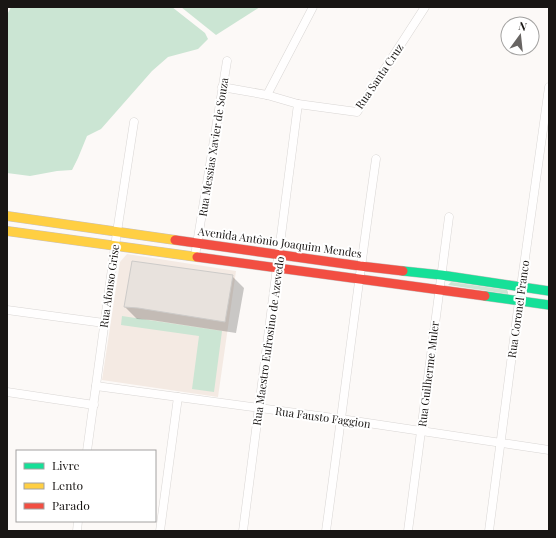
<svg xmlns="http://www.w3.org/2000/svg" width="556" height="538" font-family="'Playfair Display',serif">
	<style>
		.built { fill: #f4eae3 }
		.green { fill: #cbe5d3 }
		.shadow { fill: #0003 }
		.building { fill: #e8e2dd; stroke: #cdcbc9 }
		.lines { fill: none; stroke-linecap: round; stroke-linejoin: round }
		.street-casing { stroke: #d9d6d4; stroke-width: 9 }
		.fast-casing { stroke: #c8c1c0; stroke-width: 10 }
		.slow-casing { stroke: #c8c1c0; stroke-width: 10 }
		.jam-casing { stroke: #c8c1c0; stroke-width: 10 }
		.street { stroke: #fffefe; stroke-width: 8 }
		.fast { stroke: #16e098; stroke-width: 9 }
		.slow { stroke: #ffcf43; stroke-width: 9 }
		.jam { stroke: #f24e42; stroke-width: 9 }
		.labels { text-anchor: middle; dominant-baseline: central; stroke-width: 4; stroke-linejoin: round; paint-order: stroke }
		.street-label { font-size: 11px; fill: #191614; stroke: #fff }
	</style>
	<rect width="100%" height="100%" fill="#fcf9f7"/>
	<path class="built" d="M127,254L236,271L218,397L102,380L120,262Z"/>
	<g class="green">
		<path d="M11,7H172L205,33L208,39L198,49L168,57L152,71L101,129L87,136L78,158L72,170L57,171L30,176L7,173V15Z"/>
		<path d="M181,7H260L216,35Z"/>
		<path d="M451,282L507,290L508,292V294L448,285Z"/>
		<path d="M122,316L222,331L214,392L192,389L199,336L121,325Z"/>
	</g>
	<path class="shadow" d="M133,262L232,276L244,288L236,333L151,320L137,319L125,307Z"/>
	<path class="building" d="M132,261L233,275L225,322L138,308L124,307Z"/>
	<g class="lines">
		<g class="street-casing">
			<g id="street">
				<path d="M222,87L267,95L298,104L357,112L425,7"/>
				<path d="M267,95L313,7"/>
				<path d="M195,256L227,61"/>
				<path d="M7,310L104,323"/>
				<path d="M96,386L341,419L549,450"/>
				<path d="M7,392L94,405"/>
				<path d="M87,451L117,232L134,122"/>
				<path d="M77,531L78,521"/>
				<path d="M160,531L178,397"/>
				<path d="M243,531L298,104"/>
				<path d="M326,531C343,407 358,283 376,159"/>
				<path d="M408,531L449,217"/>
				<path d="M489,531L519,301L549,87"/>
			</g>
		</g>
		<g class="fast-casing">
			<g id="fast">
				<path d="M403,271L441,275L549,291"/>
				<path d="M485,296L549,305"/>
			</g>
		</g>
		<g class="slow-casing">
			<g id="slow">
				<path d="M7,216L175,240"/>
				<path d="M7,231L197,257"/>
			</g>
		</g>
		<g class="jam-casing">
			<g id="jam">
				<path d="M175,240L360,266L403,271"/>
				<path d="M197,257L485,296"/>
			</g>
		</g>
		<use href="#street" class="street"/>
		<use href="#fast" class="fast"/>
		<use href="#slow" class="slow"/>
		<use href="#jam" class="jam"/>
	</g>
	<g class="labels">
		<g class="street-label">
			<text transform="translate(379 76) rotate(-56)">Rua Santa Cruz</text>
			<text transform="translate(213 147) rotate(-81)">Rua Messias Xavier de Souza</text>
			<text transform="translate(280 242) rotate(8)">Avenida Antônio Joaquim Mendes</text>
			<text transform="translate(109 286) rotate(-82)">Rua Afonso Grise</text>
			<text transform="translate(518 309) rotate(-82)">Rua Coronel Franco</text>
			<text transform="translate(268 341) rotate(-82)">Rua Maestro Eufrosino de Azevedo</text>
			<text transform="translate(428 374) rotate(-83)">Rua Guilherme Muler</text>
			<text transform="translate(323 417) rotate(8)">Rua Fausto Faggion</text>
		</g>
	</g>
	<rect width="556" height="538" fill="none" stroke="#191614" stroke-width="16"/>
	<rect x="16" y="450" width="140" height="72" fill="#ffffff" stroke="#a3a2a1"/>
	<rect x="24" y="463" width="20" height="6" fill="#16e098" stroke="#a3a2a1"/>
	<text x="52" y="470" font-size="12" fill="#191614">Livre</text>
	<rect x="24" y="483" width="20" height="6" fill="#ffcf43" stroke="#a3a2a1"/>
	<text x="52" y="490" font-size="12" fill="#191614">Lento</text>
	<rect x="24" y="503" width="20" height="6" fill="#f24e42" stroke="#a3a2a1"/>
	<text x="52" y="510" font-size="12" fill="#191614">Parado</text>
	<g transform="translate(520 36) rotate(15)"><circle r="19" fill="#ffffff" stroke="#a3a2a1"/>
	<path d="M0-3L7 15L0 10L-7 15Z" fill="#686563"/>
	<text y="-6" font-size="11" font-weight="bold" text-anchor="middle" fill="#191614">N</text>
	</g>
</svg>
